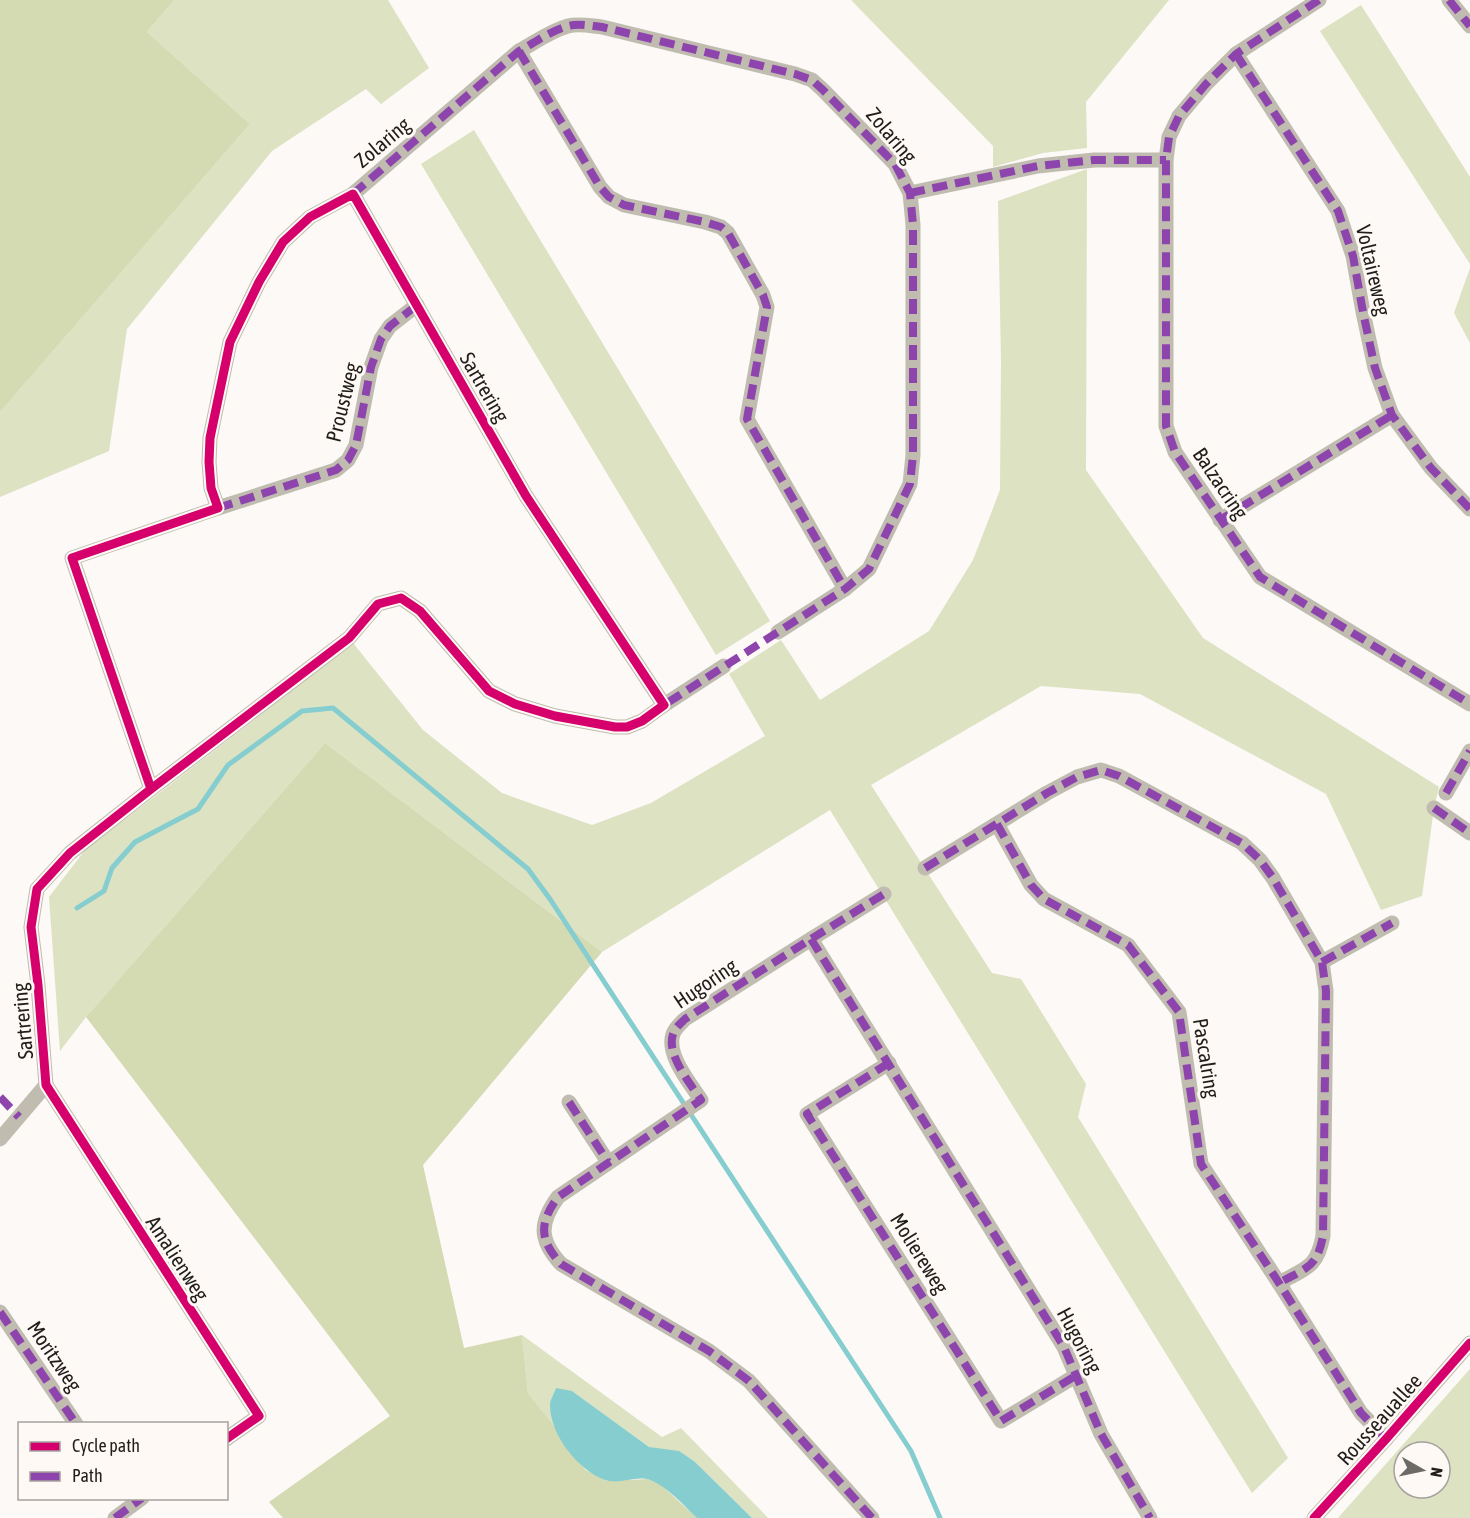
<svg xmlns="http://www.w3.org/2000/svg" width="1470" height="1518" font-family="'Asap Condensed',sans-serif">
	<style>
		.green { fill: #dde2c2; fill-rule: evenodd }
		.forest { fill: #d4dab1 }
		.water { fill: #85cdcf }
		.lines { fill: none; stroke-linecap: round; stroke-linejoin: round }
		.stream { stroke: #85cdcf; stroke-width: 5 }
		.street { stroke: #c0bcb0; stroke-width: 15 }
		.quiet { stroke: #8e44ad; stroke-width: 8; stroke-dasharray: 15 8; stroke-linecap: butt }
		.cycleway-casing { stroke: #fef9f4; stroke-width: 13 }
		.cycleway { stroke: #d6006c; stroke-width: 9 }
		.labels { text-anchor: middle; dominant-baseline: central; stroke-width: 6; stroke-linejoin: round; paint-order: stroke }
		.street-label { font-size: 21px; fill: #201e1c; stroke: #fef9f4 }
	</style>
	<rect width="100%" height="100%" fill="#fcf9f6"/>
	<g class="green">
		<path d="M174,0H388L429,68L381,104L366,89L272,151L127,329L109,451L0,497V412L250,124L147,32Z"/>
		<path d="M851,0H1169L1086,102L1087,148L1043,153L993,167V146Z"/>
		<path d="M1361,5L1470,177V264L1320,31Z"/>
		<path d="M474,130L770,621L716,655L421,164Z"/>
		<path d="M1087,169L1086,470L1203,638L1439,787L1434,808L1422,896L1381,910L1326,794L1140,694L1041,686L871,785L992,973L1021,979L1086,1084L1078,1117L1288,1458L1252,1493L830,810L602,952L325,743L86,1017L60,1051L49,897L85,850L288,694L284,687L349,638L423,730L502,793L592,825L651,803L765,736L729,674L781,640L820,700L929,631L973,560L1000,490L1001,362L998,201Z"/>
		<path d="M1470,268V343L1454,313Z"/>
		<path d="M522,1335L662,1437L681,1428L768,1518H752L695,1462L658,1449L649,1447L572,1391L550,1403L553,1424L528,1393Z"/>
		<path d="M1470,1369V1518H1338ZM1404,1452H1440V1488H1404Z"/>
	</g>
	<g class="forest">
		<path d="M0,0H174L147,32L250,124L0,412Z"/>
		<path d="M325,743L602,952L423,1165L464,1348L522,1335L528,1393L553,1424L569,1452L586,1470L607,1481L647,1479L660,1484L697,1518H283L269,1502L390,1416L86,1017Z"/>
	</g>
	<path class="water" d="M556,1388L572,1391L649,1447L679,1451L695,1462L752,1518H697C683,1505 668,1487 650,1480C637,1475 619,1485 605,1480C578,1470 550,1435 550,1405C550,1400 554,1394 556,1388Z"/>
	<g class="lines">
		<path class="stream" d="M77,908L104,891L112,868L135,842L198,809L228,765L302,711L333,708L528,869L550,899L911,1451L940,1518"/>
		<g class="street">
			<path d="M1319,0L1236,54L1206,84L1179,116L1169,137L1166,160V426L1175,452L1260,577L1470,704"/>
			<path d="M1449,0L1470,26"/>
			<path d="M519,51L600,187L609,197L624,205L705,222L721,227L728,233L763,295L767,307L747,419L845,589"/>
			<path d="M1236,54L1338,211L1353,256L1363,312L1375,368L1392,415L1431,468L1470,509"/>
			<path d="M910,193L1038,166L1094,160H1166"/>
			<path d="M353,194L519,51C534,43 550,31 568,26C579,23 591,26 602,27L795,74L812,80L823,90L895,164L910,193L913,225V455L910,484L869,569L845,589L778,632"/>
			<path d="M218,508L336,470L348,460L356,445L371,367L381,339L390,326L417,305"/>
			<path d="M1220,520L1392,415"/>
			<path d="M664,705L724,666"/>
			<path d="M151,789L72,558L218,508L211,488L209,462L210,438L230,342L259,282L283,242L310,217L353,194L526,496L664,705L642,721L627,727H615L555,716L515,704L489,691L420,611L401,598L378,604L349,638L151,789L70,853L37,889L31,927L38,985L46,1085L259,1416L226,1439"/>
			<path d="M1446,793L1470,751"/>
			<path d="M1434,808L1470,833"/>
			<path d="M997,824L1031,885L1044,899L1128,945L1179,1012L1201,1164L1279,1283L1361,1413L1386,1439"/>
			<path d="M925,868L1047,793L1077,777L1101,770L1119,776L1242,843L1260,860L1273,878L1322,962L1326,991L1323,1236C1317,1268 1306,1268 1279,1283"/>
			<path d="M811,939L1064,1347L1101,1434L1150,1518"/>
			<path d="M1322,962L1392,923"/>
			<path d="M889,1063L807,1114L1001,1421L1077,1375"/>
			<path d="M569,1102L608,1162"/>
			<path d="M0,1139L46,1085"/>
			<path d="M0,1312L76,1424"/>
			<path d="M115,1518L142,1498"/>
			<path d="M872,1518L749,1381L709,1351L561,1264C539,1240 539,1223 558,1197L701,1100C690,1083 666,1055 673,1034C675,1028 681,1023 685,1019L811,939L884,894"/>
			<path d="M1314,1518L1386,1439L1470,1343"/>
		</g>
		<g class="quiet">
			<path d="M1319,0L1236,54L1206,84L1179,116L1169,137L1166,160V426L1175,452L1260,577L1470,704"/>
			<path d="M1449,0L1470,26"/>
			<path d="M519,51L600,187L609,197L624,205L705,222L721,227L728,233L763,295L767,307L747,419L845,589"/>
			<path d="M1236,54L1338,211L1353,256L1363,312L1375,368L1392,415L1431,468L1470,509"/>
			<path d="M910,193L1038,166L1094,160H1166"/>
			<path d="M353,194L519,51C534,43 550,31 568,26C579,23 591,26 602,27L795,74L812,80L823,90L895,164L910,193L913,225V455L910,484L869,569L845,589L664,705"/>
			<path d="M218,508L336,470L348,460L356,445L371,367L381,339L390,326L417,305"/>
			<path d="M1220,520L1392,415"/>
			<path d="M1446,793L1470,751"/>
			<path d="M1434,808L1470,833"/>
			<path d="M997,824L1031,885L1044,899L1128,945L1179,1012L1201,1164L1279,1283L1361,1413L1386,1439"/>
			<path d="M925,868L1047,793L1077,777L1101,770L1119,776L1242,843L1260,860L1273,878L1322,962L1326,991L1323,1236C1317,1268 1306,1268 1279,1283"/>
			<path d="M811,939L1064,1347L1101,1434L1150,1518"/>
			<path d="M1322,962L1392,923"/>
			<path d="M889,1063L807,1114L1001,1421L1077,1375"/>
			<path d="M0,1097L19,1117"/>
			<path d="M569,1102L608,1162"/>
			<path d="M0,1312L76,1424"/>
			<path d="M115,1518L142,1498"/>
			<path d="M872,1518L749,1381L709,1351L561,1264C539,1240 539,1223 558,1197L701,1100C690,1083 666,1055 673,1034C675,1028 681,1023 685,1019L811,939L884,894"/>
		</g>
		<g class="cycleway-casing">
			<g id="cycleway">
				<path d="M151,789L72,558L218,508L211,488L209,462L210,438L230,342L259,282L283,242L310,217L353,194L526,496L664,705L642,721L627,727H615L555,716L515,704L489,691L420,611L401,598L378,604L349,638L151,789L70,853L37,889L31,927L38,985L46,1085L259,1416L226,1439"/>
				<path d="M1314,1518L1386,1439L1470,1343"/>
			</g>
		</g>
		<use href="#cycleway" class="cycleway"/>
	</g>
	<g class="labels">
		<g class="street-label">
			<text transform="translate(892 135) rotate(50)">Zolaring</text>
			<text transform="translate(382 142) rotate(-40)">Zolaring</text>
			<text transform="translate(1374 270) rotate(77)">Voltaireweg</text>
			<text transform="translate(485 387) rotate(60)">Sartrering</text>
			<text transform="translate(342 402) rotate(-76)">Proustweg</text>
			<text transform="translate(1221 483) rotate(56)">Balzacring</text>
			<text transform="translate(705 983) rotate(-34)">Hugoring</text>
			<text transform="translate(22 1021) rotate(-95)">Sartrering</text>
			<text transform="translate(1207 1058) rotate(81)">Pascalring</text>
			<text transform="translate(920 1253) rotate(58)">Moliereweg</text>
			<text transform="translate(178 1258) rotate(57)">Amalienweg</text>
			<text transform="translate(1080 1340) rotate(62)">Hugoring</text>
			<text transform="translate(55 1356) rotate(56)">Moritzweg</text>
			<text transform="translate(1379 1419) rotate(-48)">Rousseauallee</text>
		</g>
	</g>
	<rect x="18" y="1422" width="210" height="78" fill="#fef9f4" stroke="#a5a19e" stroke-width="1.5"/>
	<rect x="30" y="1442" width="30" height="9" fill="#d6006c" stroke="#a5a19e" stroke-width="1.5"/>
	<text x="72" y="1452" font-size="18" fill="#201e1c">Cycle path</text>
	<rect x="30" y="1472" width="30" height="9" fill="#8e44ad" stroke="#a5a19e" stroke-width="1.5"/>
	<text x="72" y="1482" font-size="18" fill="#201e1c">Path</text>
	<g transform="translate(1422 1470) rotate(99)"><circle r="28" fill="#fef9f4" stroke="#a5a19e" stroke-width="1.5"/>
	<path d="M0-4.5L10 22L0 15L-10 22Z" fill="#6d6b68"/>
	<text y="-9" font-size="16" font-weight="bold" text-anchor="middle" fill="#201e1c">N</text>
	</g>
</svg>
